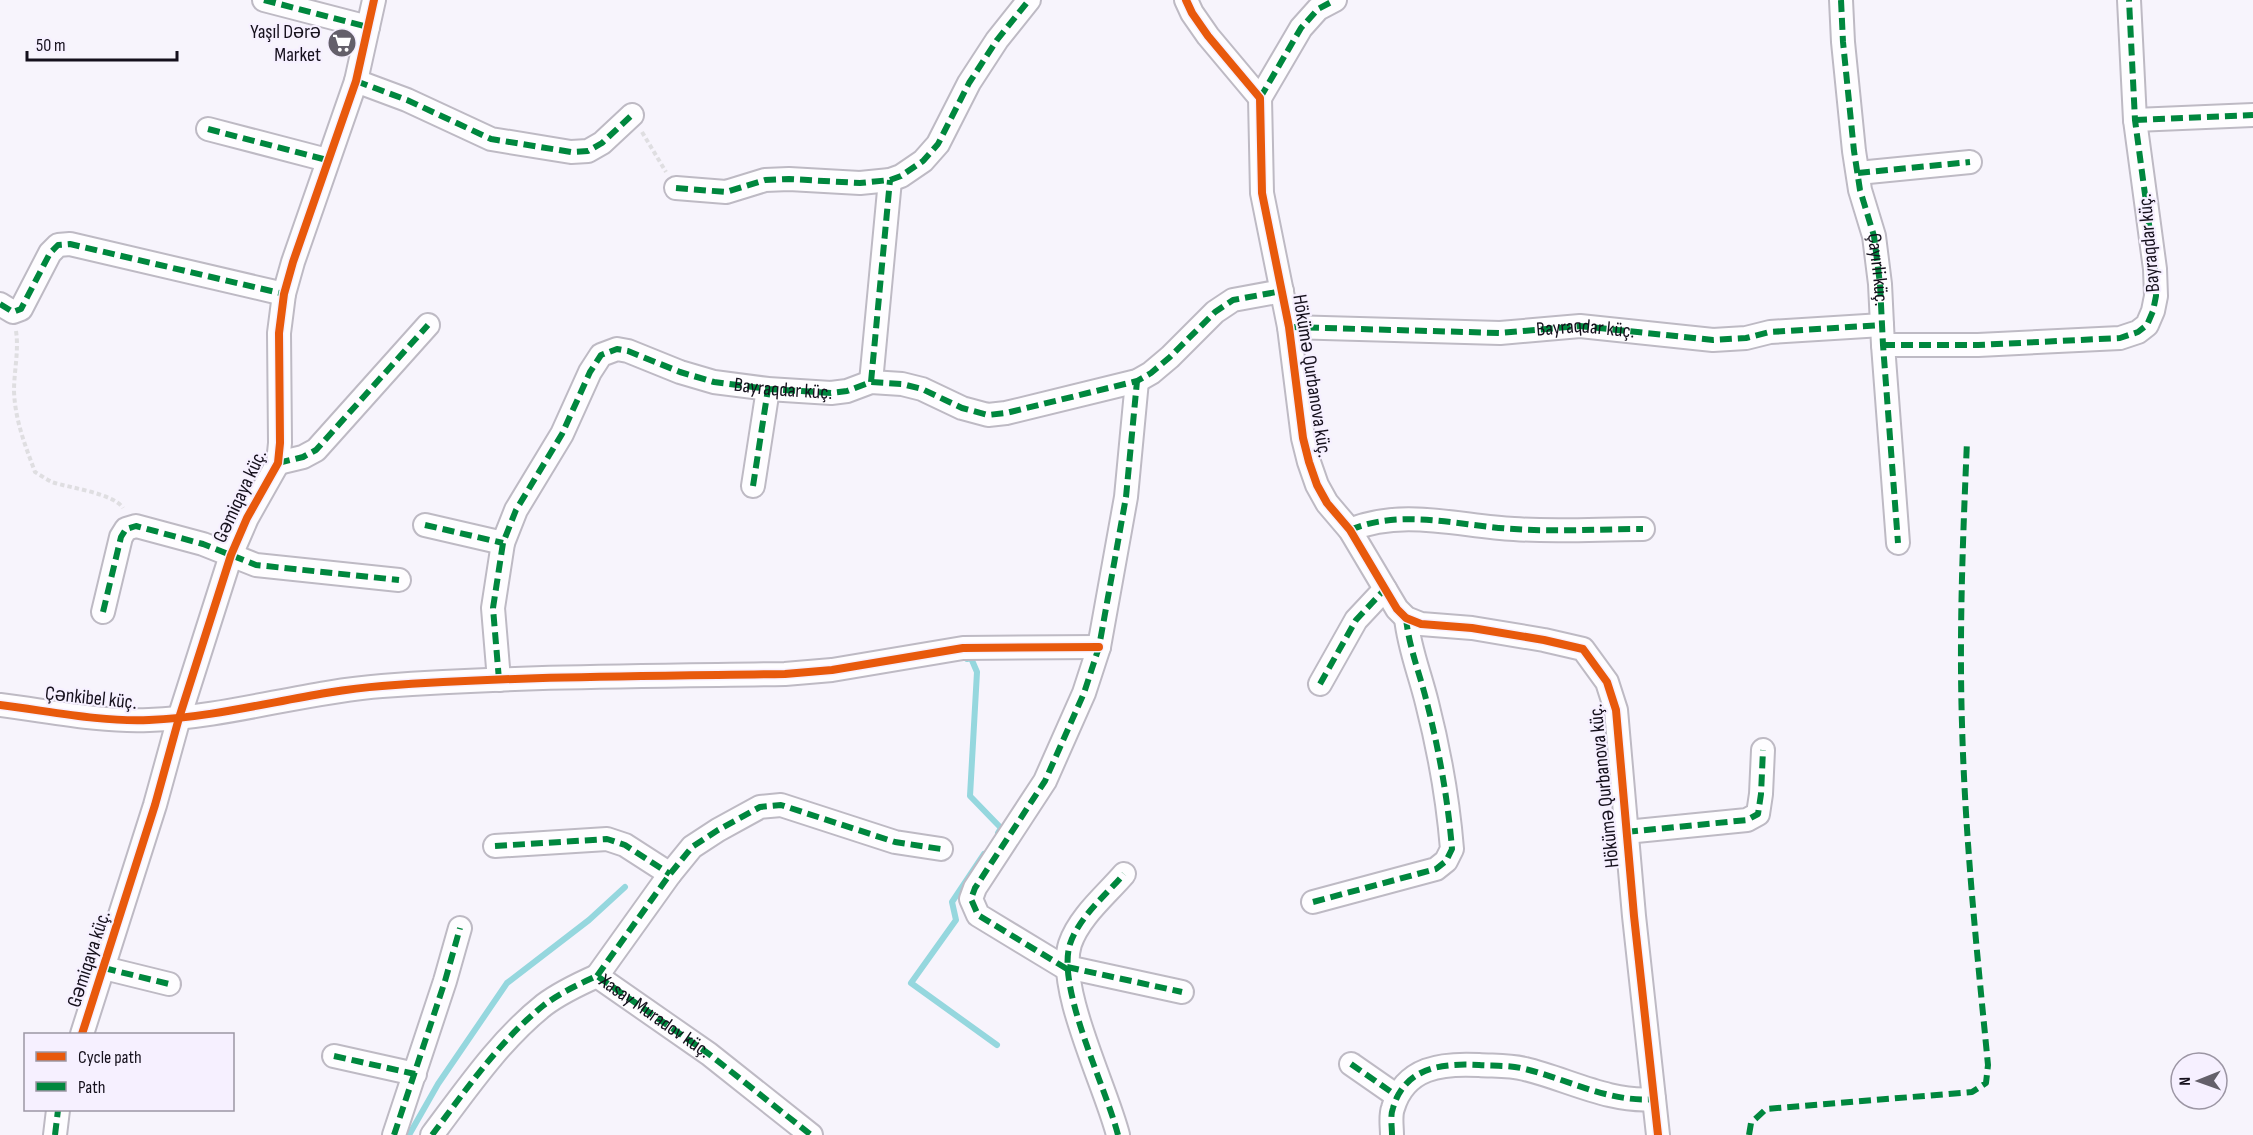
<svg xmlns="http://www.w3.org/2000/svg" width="2253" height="1135" font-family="'Sofia Sans Condensed',sans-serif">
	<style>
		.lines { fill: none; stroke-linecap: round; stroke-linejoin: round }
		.stream { stroke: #95d7de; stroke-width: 6 }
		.minor-casing { stroke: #bebac4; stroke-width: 26 }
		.path { stroke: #dfdee1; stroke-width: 4; stroke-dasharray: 4.5 3; stroke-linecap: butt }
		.minor { stroke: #fefdff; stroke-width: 22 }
		.quiet { stroke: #00873e; stroke-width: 6; stroke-dasharray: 12 6; stroke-linecap: butt }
		.cycleway-casing { stroke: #f6f0ff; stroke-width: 11 }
		.cycleway { stroke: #e8590c; stroke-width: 8 }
		.labels { text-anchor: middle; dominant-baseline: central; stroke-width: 4.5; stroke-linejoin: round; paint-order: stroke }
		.poi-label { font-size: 20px; fill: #15101c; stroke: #f6f0ff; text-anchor: end }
		.street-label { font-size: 20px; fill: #15101c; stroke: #f6f0ff }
	</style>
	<rect width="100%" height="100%" fill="#f7f4fc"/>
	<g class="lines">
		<g class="stream">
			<path d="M967,659L971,658L977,672L970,796L1001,828L998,833"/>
			<path d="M984,854L952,902L956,920L911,983L997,1045"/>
			<path d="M409,1135L438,1084L507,983L589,920L625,887"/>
		</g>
		<g class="minor-casing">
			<g id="minor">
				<path d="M264,0L368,27"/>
				<path d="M1186,0L1192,13L1208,36L1260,98L1262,193L1289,327L1303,438L1309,462L1317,485L1327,503L1350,530L1397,609L1406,618L1421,624L1472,628L1544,640L1583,649L1607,682L1616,710L1634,916L1658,1135"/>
				<path d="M1841,0L1843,42L1854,151L1860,190L1874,236L1880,284L1883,345L1898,543"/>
				<path d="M356,81L407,100L491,139L571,152L588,151L602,143L632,115"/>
				<path d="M1260,98L1301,28L1318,9L1335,0"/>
				<path d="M2135,120L2253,115"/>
				<path d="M208,129L327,160"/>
				<path d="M1858,173L1970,162"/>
				<path d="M676,188L726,192L765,180L789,179L860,183L890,180L901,176L923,161L938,144L969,83L997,40L1029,0"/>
				<path d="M0,304L13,312L21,309L50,253L58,245L70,244L284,294"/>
				<path id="s1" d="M1289,327L1500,333L1580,326L1713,340L1746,338L1770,332L1882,325"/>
				<path d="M1883,345H1978L2120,338L2138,332L2147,325L2153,311L2156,296L2155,269L2135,120L2129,0"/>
				<path d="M871,382L890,180"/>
				<path d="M278,463L303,457L316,450L428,325"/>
				<path d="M753,486L768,389"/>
				<path d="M425,525L503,543"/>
				<path d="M1350,530C1402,508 1459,526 1514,529C1556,532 1600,529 1643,529"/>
				<path d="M103,612L121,537L126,529L136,526L203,544L256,565L399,580"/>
				<path id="s2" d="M499,680L493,608L503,543L516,510L562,434L590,372L601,355L617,349L628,351L680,372L714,382L768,389L831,393L847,391L871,382L902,384L922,389L962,408L988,415L1006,413L1137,381L1151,373L1170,357L1215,312L1233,300L1282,291"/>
				<path d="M1320,684L1356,620L1385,589"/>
				<path d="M0,705C49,711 100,722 149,720C228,717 303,692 382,686C516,676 651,676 785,674L832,670L963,648L1099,647"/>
				<path d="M1626,832L1747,820L1758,814L1761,794L1763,750"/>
				<path d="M495,846L607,839L625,845L670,874"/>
				<path d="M1313,902L1436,869L1446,861L1452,849C1448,800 1439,750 1427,703C1420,674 1409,648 1406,618"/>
				<path d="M1067,967L1182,992"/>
				<path d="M104,968L169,984"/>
				<path d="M1067,969L978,915L971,899L975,888L1045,781L1084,693L1099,647L1126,497L1137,381"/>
				<path d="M597,976L670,874L692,847L718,830L760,807L781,805L895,842L941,849"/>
				<path d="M82,1034L155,805L179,718L231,555L247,518L278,463L280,443L279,333L284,294L293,262L356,81L374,0"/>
				<path d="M334,1056L415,1074"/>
				<path d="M1351,1064L1397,1096"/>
				<path d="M55,1135L58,1110"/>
				<path d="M394,1135L445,981L460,928"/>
				<path d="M432,1135C466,1090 499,1041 544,1005C560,993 579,984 597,976L709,1054L811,1135"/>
				<path d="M1118,1135C1106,1087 1056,988 1070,944C1079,917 1106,895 1124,874"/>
				<path d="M1392,1135C1392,1126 1390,1116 1393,1108C1405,1067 1442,1063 1479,1065C1494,1066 1510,1065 1525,1069C1567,1079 1610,1103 1654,1099"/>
			</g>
		</g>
		<g class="path">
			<path d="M642,132L666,172"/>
			<path d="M16,331C19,351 14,371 14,391C15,420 25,445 35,472C40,475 46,479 52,482C69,488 113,493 123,508"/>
		</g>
		<use href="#minor" class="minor"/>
		<g class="quiet">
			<path d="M264,0L368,27"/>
			<path id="s3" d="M1841,0L1843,42L1854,151L1860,190L1874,236L1880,284L1883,345L1898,543"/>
			<path d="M356,81L407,100L491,139L571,152L588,151L602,143L632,115"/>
			<path d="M1260,98L1301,28L1318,9L1335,0"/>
			<path d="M2135,120L2253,115"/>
			<path d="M208,129L327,160"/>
			<path d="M1858,173L1970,162"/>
			<path d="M676,188L726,192L765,180L789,179L860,183L890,180L901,176L923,161L938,144L969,83L997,40L1029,0"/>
			<path d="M0,304L13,312L21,309L50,253L58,245L70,244L284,294"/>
			<path d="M1289,327L1500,333L1580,326L1713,340L1746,338L1770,332L1882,325"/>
			<path d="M1883,345H1978L2120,338L2138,332L2147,325L2153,311L2156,296L2155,269L2135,120L2129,0"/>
			<path d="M871,382L890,180"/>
			<path d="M278,463L303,457L316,450L428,325"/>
			<path d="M753,486L768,389"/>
			<path d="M425,525L503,543"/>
			<path d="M1350,530C1402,508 1459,526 1514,529C1556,532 1600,529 1643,529"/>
			<path d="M103,612L121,537L126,529L136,526L203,544L256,565L399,580"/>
			<path d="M499,680L493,608L503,543L516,510L562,434L590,372L601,355L617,349L628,351L680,372L714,382L768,389L831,393L847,391L871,382L902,384L922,389L962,408L988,415L1006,413L1137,381L1151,373L1170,357L1215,312L1233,300L1282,291"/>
			<path d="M1320,684L1356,620L1385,589"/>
			<path d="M1626,832L1747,820L1758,814L1761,794L1763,750"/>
			<path d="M495,846L607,839L625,845L670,874"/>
			<path d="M1313,902L1436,869L1446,861L1452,849C1448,800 1439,750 1427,703C1420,674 1409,648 1406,618"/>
			<path d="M1067,967L1182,992"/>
			<path d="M104,968L169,984"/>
			<path d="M1067,969L978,915L971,899L975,888L1045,781L1084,693L1099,647L1126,497L1137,381"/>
			<path d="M597,976L670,874L692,847L718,830L760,807L781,805L895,842L941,849"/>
			<path d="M334,1056L415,1074"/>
			<path d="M1351,1064L1397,1096"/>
			<path d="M55,1135L58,1110"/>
			<path d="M394,1135L445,981L460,928"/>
			<path id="s4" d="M432,1135C466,1090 499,1041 544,1005C560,993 579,984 597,976L709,1054L811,1135"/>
			<path d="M1118,1135C1106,1087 1056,988 1070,944C1079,917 1106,895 1124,874"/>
			<path d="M1392,1135C1392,1126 1390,1116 1393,1108C1405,1067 1442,1063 1479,1065C1494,1066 1510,1065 1525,1069C1567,1079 1610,1103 1654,1099"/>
			<path d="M1749,1135L1751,1123L1766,1109L1972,1092L1986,1083L1988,1065C1977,952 1965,838 1962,724C1959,630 1963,536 1967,441"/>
		</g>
		<g class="cycleway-casing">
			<g id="cycleway">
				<path d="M1186,0L1192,13L1208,36L1260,98L1262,193L1289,327L1303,438L1309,462L1317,485L1327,503L1350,530L1397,609L1406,618L1421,624L1472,628L1544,640L1583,649L1607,682L1616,710L1634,916L1658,1135"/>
				<path d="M0,705C49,711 100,722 149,720C228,717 303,692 382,686C516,676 651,676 785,674L832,670L963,648L1099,647"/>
				<path d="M82,1034L155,805L179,718L231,555L247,518L278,463L280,443L279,333L284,294L293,262L356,81L374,0"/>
			</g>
		</g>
		<use href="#cycleway" class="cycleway"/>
	</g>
	<defs>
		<g id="supermarket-disc" transform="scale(1.5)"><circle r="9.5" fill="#64606a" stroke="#f6f0ff"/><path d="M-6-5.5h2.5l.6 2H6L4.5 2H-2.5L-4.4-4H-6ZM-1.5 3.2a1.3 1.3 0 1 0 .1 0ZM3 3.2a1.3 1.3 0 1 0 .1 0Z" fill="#fff"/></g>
	</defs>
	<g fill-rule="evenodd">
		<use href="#supermarket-disc" x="342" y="43"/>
	</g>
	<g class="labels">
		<g class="poi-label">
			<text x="321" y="32">Yaşıl Dərə<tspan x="321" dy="23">Market</tspan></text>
		</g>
		<g class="street-label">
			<text transform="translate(2149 243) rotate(-95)">Bayraqdar küç.</text>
			<text stroke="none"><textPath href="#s3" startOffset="273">Çayırli küç.</textPath></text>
			<text stroke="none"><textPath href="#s1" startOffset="297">Bayraqdar küç.</textPath></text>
			<text transform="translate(1312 376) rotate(81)">Hökümə Qurbanova küç.</text>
			<text stroke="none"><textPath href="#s2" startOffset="540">Bayraqdar küç.</textPath></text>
			<text transform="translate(240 496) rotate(-65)">Gəmiqaya küç.</text>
			<text transform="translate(91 698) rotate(6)">Çənkibel küç.</text>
			<text transform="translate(1604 786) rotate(-96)">Hökümə Qurbanova küç.</text>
			<text transform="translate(89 959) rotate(-72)">Gəmiqaya küç.</text>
			<text stroke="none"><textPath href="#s4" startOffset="303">Xasay Muradov küç.</textPath></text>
		</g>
	</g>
	<rect x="24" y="1033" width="210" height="78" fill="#f6f0ff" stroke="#9c96a4" stroke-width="1.5"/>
	<rect x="36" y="1052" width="30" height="9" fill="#e8590c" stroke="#9c96a4" stroke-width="1.5"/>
	<text x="78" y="1063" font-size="18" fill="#15101c">Cycle path</text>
	<rect x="36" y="1082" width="30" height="9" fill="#00873e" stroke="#9c96a4" stroke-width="1.5"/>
	<text x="78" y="1093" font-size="18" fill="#15101c">Path</text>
	<g transform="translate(2199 1081) rotate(269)"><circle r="28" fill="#f6f0ff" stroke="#9c96a4" stroke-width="1.5"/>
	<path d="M0-4.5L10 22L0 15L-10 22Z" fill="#64606a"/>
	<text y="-9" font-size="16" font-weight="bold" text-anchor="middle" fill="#15101c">N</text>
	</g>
	<path d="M27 51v9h150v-9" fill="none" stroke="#15101c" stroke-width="3"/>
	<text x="36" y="51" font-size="18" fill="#15101c" stroke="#f6f0ff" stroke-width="4.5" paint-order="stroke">50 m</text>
</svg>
